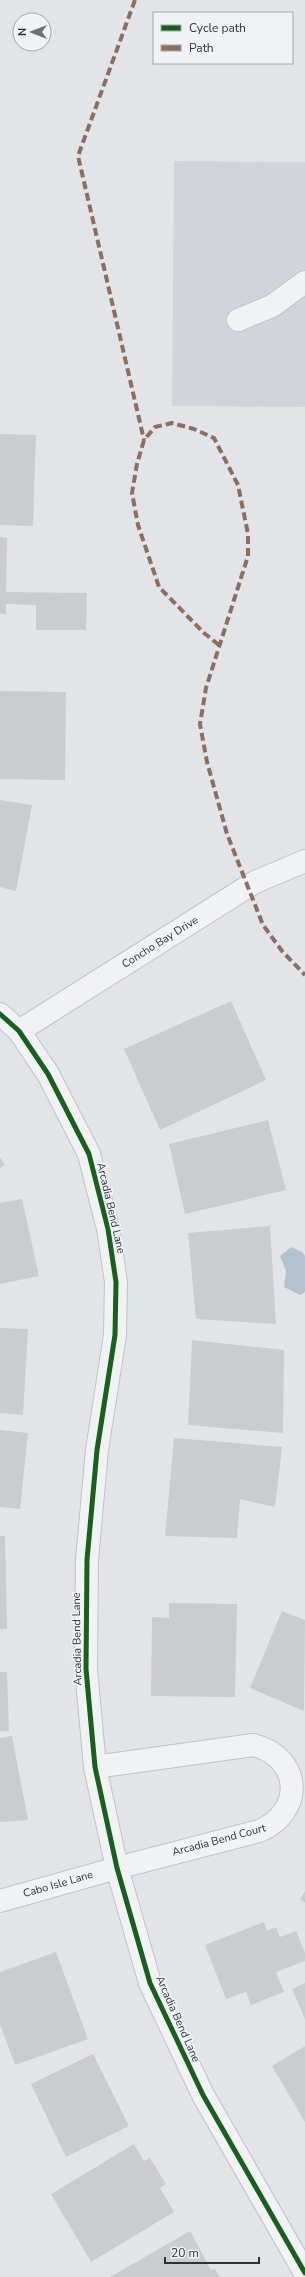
<svg xmlns="http://www.w3.org/2000/svg" width="305" height="2277" font-family="'Nunito Sans',sans-serif">
	<style>
		.built { fill: #d1d4da }
		.water { fill: #b4c1ce }
		.building { fill: #cbcccf }
		.lines { fill: none; stroke-linecap: round; stroke-linejoin: round }
		.minor-casing { stroke: #c1c2c5; stroke-width: 24 }
		.minor { stroke: #f1f2f4; stroke-width: 22 }
		.quiet { stroke: #8d6e63; stroke-width: 4; stroke-dasharray: 8 4; stroke-linecap: butt }
		.cycleway-casing { stroke: #f0f3f6; stroke-width: 8 }
		.cycleway { stroke: #1b5e20; stroke-width: 5 }
		.labels { text-anchor: middle; dominant-baseline: central; stroke-width: 3.5; stroke-linejoin: round; paint-order: stroke }
		.street-label { font-size: 11px; fill: #2b323e; stroke: #f0f3f6 }
	</style>
	<rect width="100%" height="100%" fill="#e2e4e7"/>
	<path class="built" d="M174,161L305,162V407L172,406Z"/>
	<path class="water" d="M291,1247L302,1252L305,1256V1292L300,1295L284,1287L286,1271L280,1256Z"/>
	<g class="building">
		<path d="M0,434L36,435L33,526L0,525Z"/>
		<path d="M0,537L7,538L6,592L87,593L86,630H36V605L6,604V614H0Z"/>
		<path d="M0,691L66,692L65,780L0,779Z"/>
		<path d="M0,800L32,805L16,891L0,887Z"/>
		<path d="M231,1001L266,1080L160,1130L124,1049Z"/>
		<path d="M268,1120L286,1190L185,1214L169,1144Z"/>
		<path d="M0,1157L5,1165L0,1168Z"/>
		<path d="M22,1199L39,1276L0,1284V1203Z"/>
		<path d="M270,1226L276,1324L196,1319L188,1233Z"/>
		<path d="M0,1328L28,1329L23,1415L0,1413Z"/>
		<path d="M192,1340L284,1350L283,1433L188,1425Z"/>
		<path d="M0,1430L28,1433L20,1509L0,1507Z"/>
		<path d="M174,1438L282,1447L275,1507L240,1499L237,1538L165,1536Z"/>
		<path d="M0,1536H5L7,1629H0Z"/>
		<path d="M169,1603L237,1604L235,1697L151,1696L152,1617L169,1618Z"/>
		<path d="M282,1611L305,1620L304,1711L250,1688Z"/>
		<path d="M0,1672H7L9,1731H0Z"/>
		<path d="M12,1736L28,1820L0,1822V1738Z"/>
		<path d="M305,1891V1903L300,1899Z"/>
		<path d="M264,1922L267,1931L276,1927L280,1937L296,1931L305,1953V1961L276,1972L284,1992L251,2005L246,1992L226,1999L205,1945Z"/>
		<path d="M56,1952L88,2039L15,2065L0,2024V1972Z"/>
		<path d="M305,1983V2019L292,1989Z"/>
		<path d="M305,2046V2122L272,2066Z"/>
		<path d="M93,2054L129,2126L66,2157L31,2084Z"/>
		<path d="M134,2144L144,2161L150,2158L166,2184L160,2188L174,2212L91,2262L51,2194Z"/>
		<path d="M190,2231L211,2270L215,2269L220,2277H110Z"/>
	</g>
	<g class="lines">
		<g class="minor-casing">
			<g id="minor">
				<path d="M238,320L272,306L305,282"/>
				<path d="M0,1014L19,1031L48,1074L89,1154L108,1229L116,1282L115,1335L97,1450L87,1560L86,1669L95,1767L117,1868L150,1983L203,2095L305,2273"/>
				<path d="M19,1031L255,882L305,861"/>
				<path d="M0,1901L117,1868L259,1831C305,1812 302,1757 253,1745L95,1767"/>
			</g>
		</g>
		<use href="#minor" class="minor"/>
		<g class="quiet">
			<path d="M135,0L78,156L144,440"/>
			<path d="M219,645L204,633L159,587L138,525L132,493L137,464L144,440L155,427L172,423L194,429L214,438L238,485L248,534V556L206,688L200,724L207,762L227,834L263,925L282,951L305,975"/>
		</g>
		<g class="cycleway-casing">
			<path id="cycleway" d="M0,1014L19,1031L48,1074L89,1154L108,1229L116,1282L115,1335L97,1450L87,1560L86,1669L95,1767L117,1868L150,1983L203,2095L305,2273"/>
		</g>
		<use href="#cycleway" class="cycleway"/>
	</g>
	<g class="labels">
		<g class="street-label">
			<text transform="translate(160 942) rotate(-32)">Concho Bay Drive</text>
			<text transform="translate(111 1208) rotate(77)">Arcadia Bend Lane</text>
			<text transform="translate(77 1639) rotate(-91)">Arcadia Bend Lane</text>
			<text transform="translate(219 1840) rotate(-15)">Arcadia Bend Court</text>
			<text transform="translate(58 1884) rotate(-16)">Cabo Isle Lane</text>
			<text transform="translate(178 2019) rotate(66)">Arcadia Bend Lane</text>
		</g>
	</g>
	<rect x="153" y="12" width="140" height="52" fill="#f0f3f6" stroke="#a1a6ac"/>
	<rect x="161" y="25" width="20" height="6" fill="#1b5e20" stroke="#a1a6ac"/>
	<text x="189" y="32" font-size="12" fill="#2b323e">Cycle path</text>
	<rect x="161" y="45" width="20" height="6" fill="#8d6e63" stroke="#a1a6ac"/>
	<text x="189" y="52" font-size="12" fill="#2b323e">Path</text>
	<g transform="translate(32 32) rotate(270)"><circle r="19" fill="#f0f3f6" stroke="#a1a6ac"/>
	<path d="M0-3L7 15L0 10L-7 15Z" fill="#6b7079"/>
	<text y="-6" font-size="11" font-weight="bold" text-anchor="middle" fill="#2b323e">N</text>
	</g>
	<path d="M165 2257v6h94v-6" fill="none" stroke="#2b323e" stroke-width="2"/>
	<text x="171" y="2257" font-size="12" fill="#2b323e" stroke="#f0f3f6" stroke-width="3" paint-order="stroke">20 m</text>
</svg>
